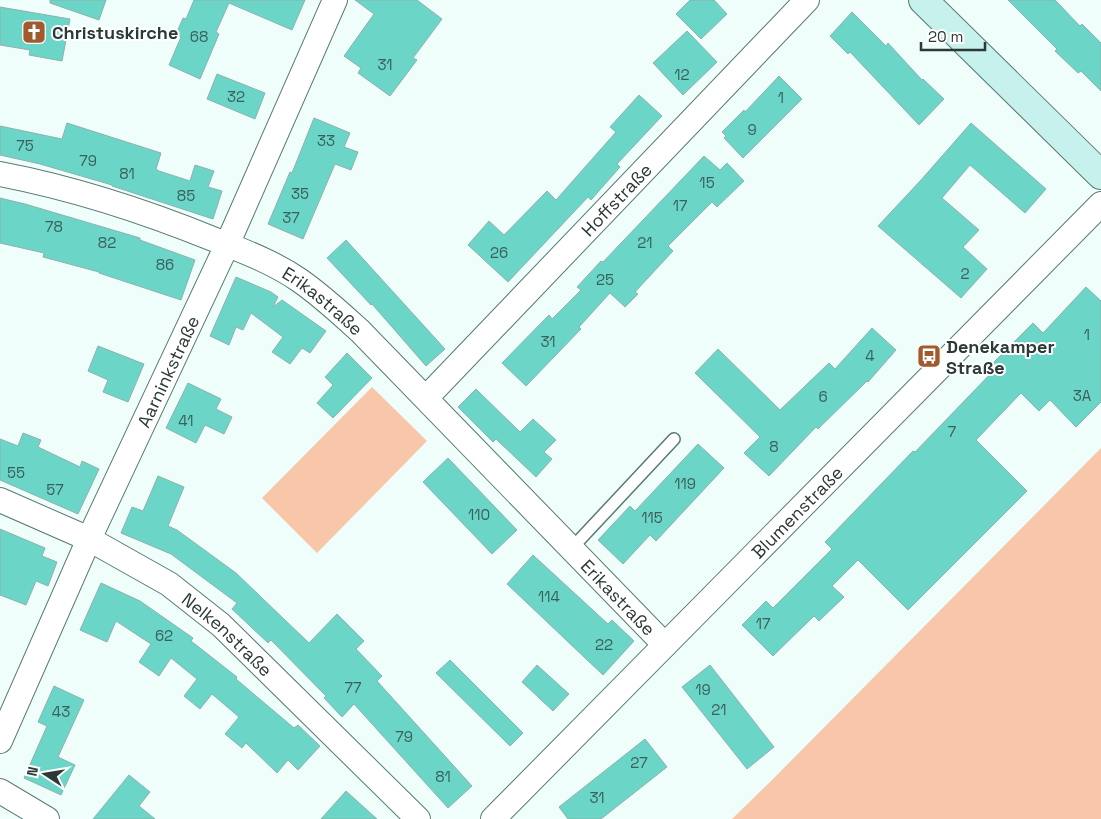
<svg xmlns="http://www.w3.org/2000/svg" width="1101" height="819" font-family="'Space Grotesk',sans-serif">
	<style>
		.green { fill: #f8c6a9 }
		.building { fill: #6bd5c8; stroke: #8fb1ac }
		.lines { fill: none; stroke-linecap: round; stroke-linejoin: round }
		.lane-casing { stroke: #597a75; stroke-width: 14 }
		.street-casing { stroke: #597a75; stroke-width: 26 }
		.secondary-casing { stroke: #597a75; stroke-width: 30 }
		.lane { stroke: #fff; stroke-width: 11 }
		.street { stroke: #fff; stroke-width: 24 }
		.secondary { stroke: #c7f1ed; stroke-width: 28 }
		.labels { text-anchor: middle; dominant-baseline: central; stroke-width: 4; stroke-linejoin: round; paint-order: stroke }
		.number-label { font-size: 15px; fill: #3b605b }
		.poi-label { font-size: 18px; font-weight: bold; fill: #2b3937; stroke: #fff; text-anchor: start }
		.street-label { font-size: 18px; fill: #2b3937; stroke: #fff }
	</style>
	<rect width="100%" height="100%" fill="#effefb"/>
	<g class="green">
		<path d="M372,387L427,441L317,553L262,498Z"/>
		<path d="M1101,448V819H732L771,781Z"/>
	</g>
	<g class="building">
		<path d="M50,0H106L99,20L50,3Z"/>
		<path d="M194,0H305L292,30L229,3L216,32L219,34L200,79L169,65L181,37L176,34L183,18L186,19Z"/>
		<path d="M355,0H417L442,19L413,58L417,60L390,96L358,73L361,68L344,56L374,14Z"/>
		<path d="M690,0H714L727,14L701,39L676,14Z"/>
		<path d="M1008,0H1055L1080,26L1082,24L1101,43V91L1081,71L1078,73L1055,51L1057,49Z"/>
		<path d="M0,7L70,19L62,61L29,55L30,50L0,45Z"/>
		<path d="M852,12L886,46L888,43L922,80L923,79L944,99L919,125L850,52L848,54L830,36Z"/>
		<path d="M687,31L717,62L683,95L653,63Z"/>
		<path d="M217,74L265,93L255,119L207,99Z"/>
		<path d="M779,76L802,99L743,158L724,138L726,136L722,132L744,110L745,112Z"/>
		<path d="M639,95L662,116L617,164L620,167L591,200L588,197L508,282L468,245L489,221L504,235L547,191L556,200L616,132L610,127Z"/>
		<path d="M314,118L350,133L344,147L358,152L351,170L335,164L303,239L268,224L290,172L292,173Z"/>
		<path d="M67,123L161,153L156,169L159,171L190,181L195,165L214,171L208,187L222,191L213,219L112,186V185L40,164L0,155V126L62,139Z"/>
		<path d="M971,123L1046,189L1025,213L970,165L942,198L979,230L963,247L987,269L961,298L878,226L921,180Z"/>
		<path d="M704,156L720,170L727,163L744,181L717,207L712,202L668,246L673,251L635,292L638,294L625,307L610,293L579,327L581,329L526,386L502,363L549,315L552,319L581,290L577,287L601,261L603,262Z"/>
		<path d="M0,198L25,204L140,238V240L195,260L181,300L99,273V272L43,257L44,253L0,243Z"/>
		<path d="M346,240L445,349L426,366L372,304L371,305L327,258Z"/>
		<path d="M236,277L271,292L278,297L273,307L282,300L326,331L310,353L302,348L290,364L272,352L283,337L251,313L243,330L236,327L229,345L210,336Z"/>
		<path d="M1086,287L1101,301V402L1076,427L1050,400L1039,411L1021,393L976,440L1027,491L908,610L858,560L832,586L844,597L819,621L814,616L773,656L742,625L766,601L773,608L832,549L825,542L913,451L915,452L996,368L992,364L1033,323L1043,333Z"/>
		<path d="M872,328L896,350L868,382L867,381L818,429L816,427L769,476L744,453L760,437L695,373L718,349L780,410L829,363L835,369Z"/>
		<path d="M98,346L144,364L128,402L103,392L108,380L88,371Z"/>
		<path d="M347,353L372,378L333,418L317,403L333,385L325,377Z"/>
		<path d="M188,383L221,399L216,409L232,417L224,434L205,425L196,443L166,428Z"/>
		<path d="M476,389L520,432L533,419L556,440L544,452L552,459L536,477L496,439L493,442L458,407Z"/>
		<path d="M23,433L41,440L38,447L80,467L82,461L99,469L78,514L0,480V439L18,446Z"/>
		<path d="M698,444L724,468L656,541L650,535L623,564L598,540L630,506L635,511Z"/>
		<path d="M448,458L517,530L492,554L423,482Z"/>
		<path d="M158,476L184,487L168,526L177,530L236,573L309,643L337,614L364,641L356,649L382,676L377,681L472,786L448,808L354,704L342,717L324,698L326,696L271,640L268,643L232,609L237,603L171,554L121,533L132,507L143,511Z"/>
		<path d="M0,529L45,548L42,556L57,562L48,586L36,581L26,605L0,595Z"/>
		<path d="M533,555L608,624L612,620L634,641L603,675L507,584Z"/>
		<path d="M101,583L140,601L193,638L191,641L237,677L236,679L294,728L298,725L320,746L298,770L288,760L277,773L246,743L242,748L225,734L239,717L212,694L200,709L184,696L197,679L171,658L159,676L139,662L151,644L116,621L107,642L80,630Z"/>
		<path d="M450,660L523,733L510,746L436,673Z"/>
		<path d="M537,665L569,694L553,711L522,682Z"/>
		<path d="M710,665L774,747L747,769L682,687Z"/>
		<path d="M54,686L84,700L58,757L75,765L61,795L24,778L47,726L38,722Z"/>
		<path d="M645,739L667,767L601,819H568L559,807Z"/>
		<path d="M129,775L150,792L139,806L155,819H93Z"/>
		<path d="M346,791L377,819H321Z"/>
	</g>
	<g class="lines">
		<g class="lane-casing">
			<path id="lane" d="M572,548L674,439"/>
		</g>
		<g class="street-casing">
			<g id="street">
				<path id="s1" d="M0,174C73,188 144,211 213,239C243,251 273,262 299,280C321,295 340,313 360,331L665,645"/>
				<path id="s2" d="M426,398L807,0"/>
				<path id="s3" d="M0,500L89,539L169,584L221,625L418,819"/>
				<path id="s4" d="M0,741L89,539L227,245L335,0"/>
				<path d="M0,791L47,819"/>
				<path id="s5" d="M493,819L1101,204"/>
			</g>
		</g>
		<g class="secondary-casing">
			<path id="secondary" d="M923,0L1101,175"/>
		</g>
		<use href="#lane" class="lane"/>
		<use href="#street" class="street"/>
		<use href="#secondary" class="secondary"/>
	</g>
	<defs>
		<g id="church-square" transform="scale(1.25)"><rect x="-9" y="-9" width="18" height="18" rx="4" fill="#9f5a2d" stroke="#fff"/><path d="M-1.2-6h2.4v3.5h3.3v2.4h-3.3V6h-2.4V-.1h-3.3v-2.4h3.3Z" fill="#fff"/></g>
		<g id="bus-square" transform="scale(1.25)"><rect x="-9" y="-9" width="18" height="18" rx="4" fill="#9f5a2d" stroke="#fff"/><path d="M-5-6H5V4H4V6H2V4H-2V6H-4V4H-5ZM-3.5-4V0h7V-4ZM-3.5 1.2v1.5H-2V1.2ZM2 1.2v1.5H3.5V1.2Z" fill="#fff"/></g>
	</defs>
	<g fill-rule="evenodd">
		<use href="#church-square" x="34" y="32"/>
		<use href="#bus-square" x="929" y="356"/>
	</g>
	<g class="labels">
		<g class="number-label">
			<text x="199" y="36">68</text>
			<text x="385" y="64">31</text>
			<text x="682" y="74">12</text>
			<text x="236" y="96">32</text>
			<text x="781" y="97">1</text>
			<text x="752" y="129">9</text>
			<text x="326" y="140">33</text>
			<text x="25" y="145">75</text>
			<text x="88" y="160">79</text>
			<text x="127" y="173">81</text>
			<text x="707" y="182">15</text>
			<text x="300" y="193">35</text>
			<text x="186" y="195">85</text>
			<text x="680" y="205">17</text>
			<text x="291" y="217">37</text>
			<text x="54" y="226">78</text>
			<text x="107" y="242">82</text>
			<text x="645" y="242">21</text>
			<text x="499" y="252">26</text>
			<text x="165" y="264">86</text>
			<text x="965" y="273">2</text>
			<text x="605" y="279">25</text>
			<text x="1087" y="334">1</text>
			<text x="548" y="341">31</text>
			<text x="870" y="355">4</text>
			<text x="1082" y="395">3A</text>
			<text x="823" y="396">6</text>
			<text x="186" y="420">41</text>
			<text x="952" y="431">7</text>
			<text x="774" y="446">8</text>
			<text x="16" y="472">55</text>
			<text x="685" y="483">119</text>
			<text x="55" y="489">57</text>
			<text x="479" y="514">110</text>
			<text x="652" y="517">115</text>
			<text x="549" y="596">114</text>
			<text x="763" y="623">17</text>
			<text x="164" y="635">62</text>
			<text x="604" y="644">22</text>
			<text x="353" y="687">77</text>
			<text x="703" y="689">19</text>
			<text x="719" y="709">21</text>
			<text x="61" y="711">43</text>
			<text x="404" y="736">79</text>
			<text x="639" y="762">27</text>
			<text x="443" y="776">81</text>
			<text x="597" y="797">31</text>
		</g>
		<g class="poi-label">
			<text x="52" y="32">Christuskirche</text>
			<text x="946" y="346">Denekamper<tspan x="946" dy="21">Straße</tspan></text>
		</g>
		<g class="street-label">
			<text stroke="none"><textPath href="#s2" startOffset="275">Hoffstraße</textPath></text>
			<text stroke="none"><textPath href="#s1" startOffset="350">Erikastraße</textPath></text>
			<text stroke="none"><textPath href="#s4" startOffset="406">Aarninkstraße</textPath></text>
			<text stroke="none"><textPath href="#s5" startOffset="432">Blumenstraße</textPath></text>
			<text stroke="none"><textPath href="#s1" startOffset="769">Erikastraße</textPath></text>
			<text stroke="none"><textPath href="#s3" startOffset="266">Nelkenstraße</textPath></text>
		</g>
	</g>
	<g transform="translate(45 774) rotate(282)" stroke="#ffffff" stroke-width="4" paint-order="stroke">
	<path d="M0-4L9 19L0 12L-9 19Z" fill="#2b3937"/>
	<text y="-8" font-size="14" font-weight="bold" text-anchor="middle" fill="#2b3937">N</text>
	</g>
	<path d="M921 42v8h64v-8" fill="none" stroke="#2b3937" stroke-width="2.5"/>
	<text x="928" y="42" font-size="15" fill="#2b3937" stroke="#ffffff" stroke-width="4" paint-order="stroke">20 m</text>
</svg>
